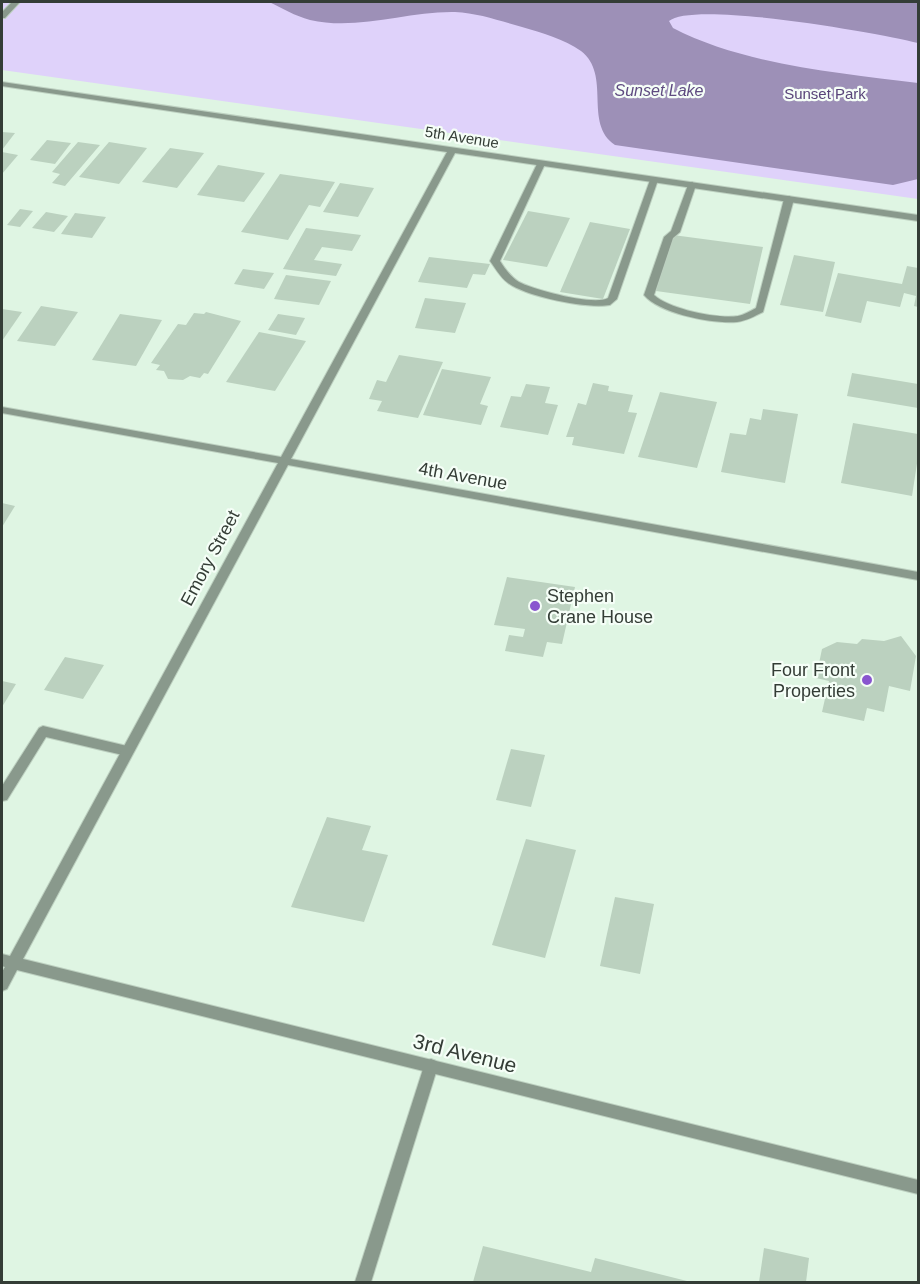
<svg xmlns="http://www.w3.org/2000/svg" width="920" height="1284" font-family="Arial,sans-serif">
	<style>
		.green { fill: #dfd2fa }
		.water { fill: #9d90b7 }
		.building { fill: #bbd1bf }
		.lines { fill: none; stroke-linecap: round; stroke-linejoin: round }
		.lane-casing { stroke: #bdd0c0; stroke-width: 2 }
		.street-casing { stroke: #bdd0c0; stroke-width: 2 }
		.lane { fill: #89998c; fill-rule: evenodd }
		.street { fill: #89998c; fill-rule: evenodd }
		.poi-dot { fill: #8956cf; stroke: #f5fef7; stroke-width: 2 }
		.labels { text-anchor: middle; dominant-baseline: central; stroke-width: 4.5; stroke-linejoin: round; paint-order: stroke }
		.far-park-label { font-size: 15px; fill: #584479; stroke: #f5fef7 }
		.far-street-label { font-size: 15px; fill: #343d36; stroke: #f5fef7 }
		.far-water-label { font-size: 16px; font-style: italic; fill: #5f4b81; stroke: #f5fef7 }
		.street-label { font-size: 18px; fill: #343d36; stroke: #f5fef7 }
		.poi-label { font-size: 18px; fill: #343d36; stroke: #f5fef7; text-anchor: start }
		.near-street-label { font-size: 21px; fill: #343d36; stroke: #f5fef7 }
	</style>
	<rect width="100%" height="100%" fill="#dff5e3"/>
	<path class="green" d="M2,2H918V199L2,70Z"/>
	<path class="water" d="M269,2H918V43C879,33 693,0 669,21L673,28C744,65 840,73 918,83V179L893,185L615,145C583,123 612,75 581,51C564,39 542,33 522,27C500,21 478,13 455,12C407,11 358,31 310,20C295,16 282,8 269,2Z"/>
	<g class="building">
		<path d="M2,132L15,133L2,150Z"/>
		<path d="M47,140L71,143L55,164L30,160Z"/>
		<path d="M78,142L100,145L65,186L52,183L60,174L52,172Z"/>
		<path d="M109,142L147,148L119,184L79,177Z"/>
		<path d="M170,148L204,153L177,188L142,182Z"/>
		<path d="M2,152L18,155L2,174Z"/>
		<path d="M218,165L265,173L244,202L197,195Z"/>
		<path d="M280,174L335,182L320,207L309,205L288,240L241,232Z"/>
		<path d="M340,183L374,188L358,217L323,212Z"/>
		<path d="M20,209L33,211L20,227L7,225Z"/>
		<path d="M528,211L570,218L547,267L503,260Z"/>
		<path d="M46,212L68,216L54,232L32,228Z"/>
		<path d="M75,213L106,217L92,238L61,234Z"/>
		<path d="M590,222L630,229L603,299L560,292Z"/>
		<path d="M306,228L361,235L352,251L322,247L314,260L342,264L336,276L283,269Z"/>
		<path d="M673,235L763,247L750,304L656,291Z"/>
		<path d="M794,255L835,262L823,312L780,305Z"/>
		<path d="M429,257L490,264L485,275L473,274L467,288L418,282Z"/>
		<path d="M907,266L918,268V307L914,306L916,296L904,293L900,307L867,301L861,323L825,316L838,273L902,284Z"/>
		<path d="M243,269L274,273L264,289L234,284Z"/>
		<path d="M286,275L331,281L319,305L274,299Z"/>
		<path d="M425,298L466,303L455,333L415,328Z"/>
		<path d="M41,306L78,312L55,346L17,341Z"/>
		<path d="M2,309L22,312L2,341Z"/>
		<path d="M206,312L241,321L208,374L204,373L200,378L190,376L183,380L168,379L164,371L156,370L160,365L151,363L178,324L186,325L194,313L204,314Z"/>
		<path d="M120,314L162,320L136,366L92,360Z"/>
		<path d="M278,314L305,318L296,335L268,330Z"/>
		<path d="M259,332L306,341L275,391L226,382Z"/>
		<path d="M399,355L443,362L418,418L377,411L382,401L369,399L377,380L386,382Z"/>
		<path d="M442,369L491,377L480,404L488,406L481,425L423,415Z"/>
		<path d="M852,373L918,384V408L847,396Z"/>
		<path d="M593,383L609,386L608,391L633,395L628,412L637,413L624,454L572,445L574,437H566L578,403L586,405Z"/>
		<path d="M526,384L550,387L545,403L558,405L548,435L500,427L511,396L521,397Z"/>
		<path d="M660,392L717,402L697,468L638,457Z"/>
		<path d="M763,409L798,414L785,483L721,472L730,433L746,435L750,418L761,420Z"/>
		<path d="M853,423L918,434V457L912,496L841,483Z"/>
		<path d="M2,503L15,506L2,527Z"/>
		<path d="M507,577L575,587L562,644L547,642L543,657L505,651L509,635L523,637L525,629L494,625Z"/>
		<path d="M901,636L916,656L910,691L889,686L884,712L867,708L864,721L822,712L829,681L816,678L822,649L837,642L857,644L862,639L884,641Z"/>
		<path d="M65,657L104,665L83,699L44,690Z"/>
		<path d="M2,681L16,684L2,707Z"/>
		<path d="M511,749L545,755L531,807L496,800Z"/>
		<path d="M327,817L371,826L362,850L388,855L364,922L291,907Z"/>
		<path d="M526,839L576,850L545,958L492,945Z"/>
		<path d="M615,897L654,904L640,974L600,966Z"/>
		<path d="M483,1246L591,1272L595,1258L691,1282H473Z"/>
		<path d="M764,1248L809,1258L806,1282H759Z"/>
	</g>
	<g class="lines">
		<g class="lane-casing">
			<g id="lane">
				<path d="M541,161L545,164L500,261C505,269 511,277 519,282C534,290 594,306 608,298L650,180L654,177L658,180L617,299L610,305C588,309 527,297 508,283C500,277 496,269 490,261L537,164Z"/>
				<path d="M692,182L696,185L680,232L673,238L654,295C669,309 717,319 738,316C744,315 750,311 756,308L784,199L789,196L794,199L763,312C755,316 746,321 737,322C713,324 660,314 644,295L664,237L671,231L688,185Z"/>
				<path d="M43,726L127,746L132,748L133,751L132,754L127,756L46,737L7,800L2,801V786L39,728Z"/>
				<path d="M431,1059L436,1061L438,1066L371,1282H355L424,1066L426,1061Z"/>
			</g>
		</g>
		<g class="street-casing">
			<g id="street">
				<path d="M12,2H20L5,18H2V12Z"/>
				<path d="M2,82L918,215V221L455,153L291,459L918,572V580L288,465L23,959L918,1180V1194L17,970L7,989L2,991V972L5,967L2,966V954L10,956L278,463L2,413V407L281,457L447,152L2,86Z"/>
			</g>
		</g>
		<use href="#lane" class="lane"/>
		<use href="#street" class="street"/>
	</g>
	<g class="poi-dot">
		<circle cx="535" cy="606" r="6"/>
		<circle cx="867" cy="680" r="6"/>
	</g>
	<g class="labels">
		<g class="far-park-label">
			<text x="825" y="93">Sunset Park</text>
		</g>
		<g class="far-street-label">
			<text transform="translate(462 137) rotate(9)">5th Avenue</text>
		</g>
		<g class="far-water-label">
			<text x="659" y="90">Sunset Lake</text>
		</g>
		<g class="street-label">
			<text transform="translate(463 476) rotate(10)">4th Avenue</text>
			<text transform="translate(210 558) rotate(-62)">Emory Street</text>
		</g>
		<g class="poi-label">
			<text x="547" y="596">Stephen<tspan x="547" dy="21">Crane House</tspan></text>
			<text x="855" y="670" text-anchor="end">Four Front<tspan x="855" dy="21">Properties</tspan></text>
		</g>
		<g class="near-street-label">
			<text transform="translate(465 1053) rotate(14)">3rd Avenue</text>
		</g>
	</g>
	<rect width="920" height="1284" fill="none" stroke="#343d36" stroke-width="6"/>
</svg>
